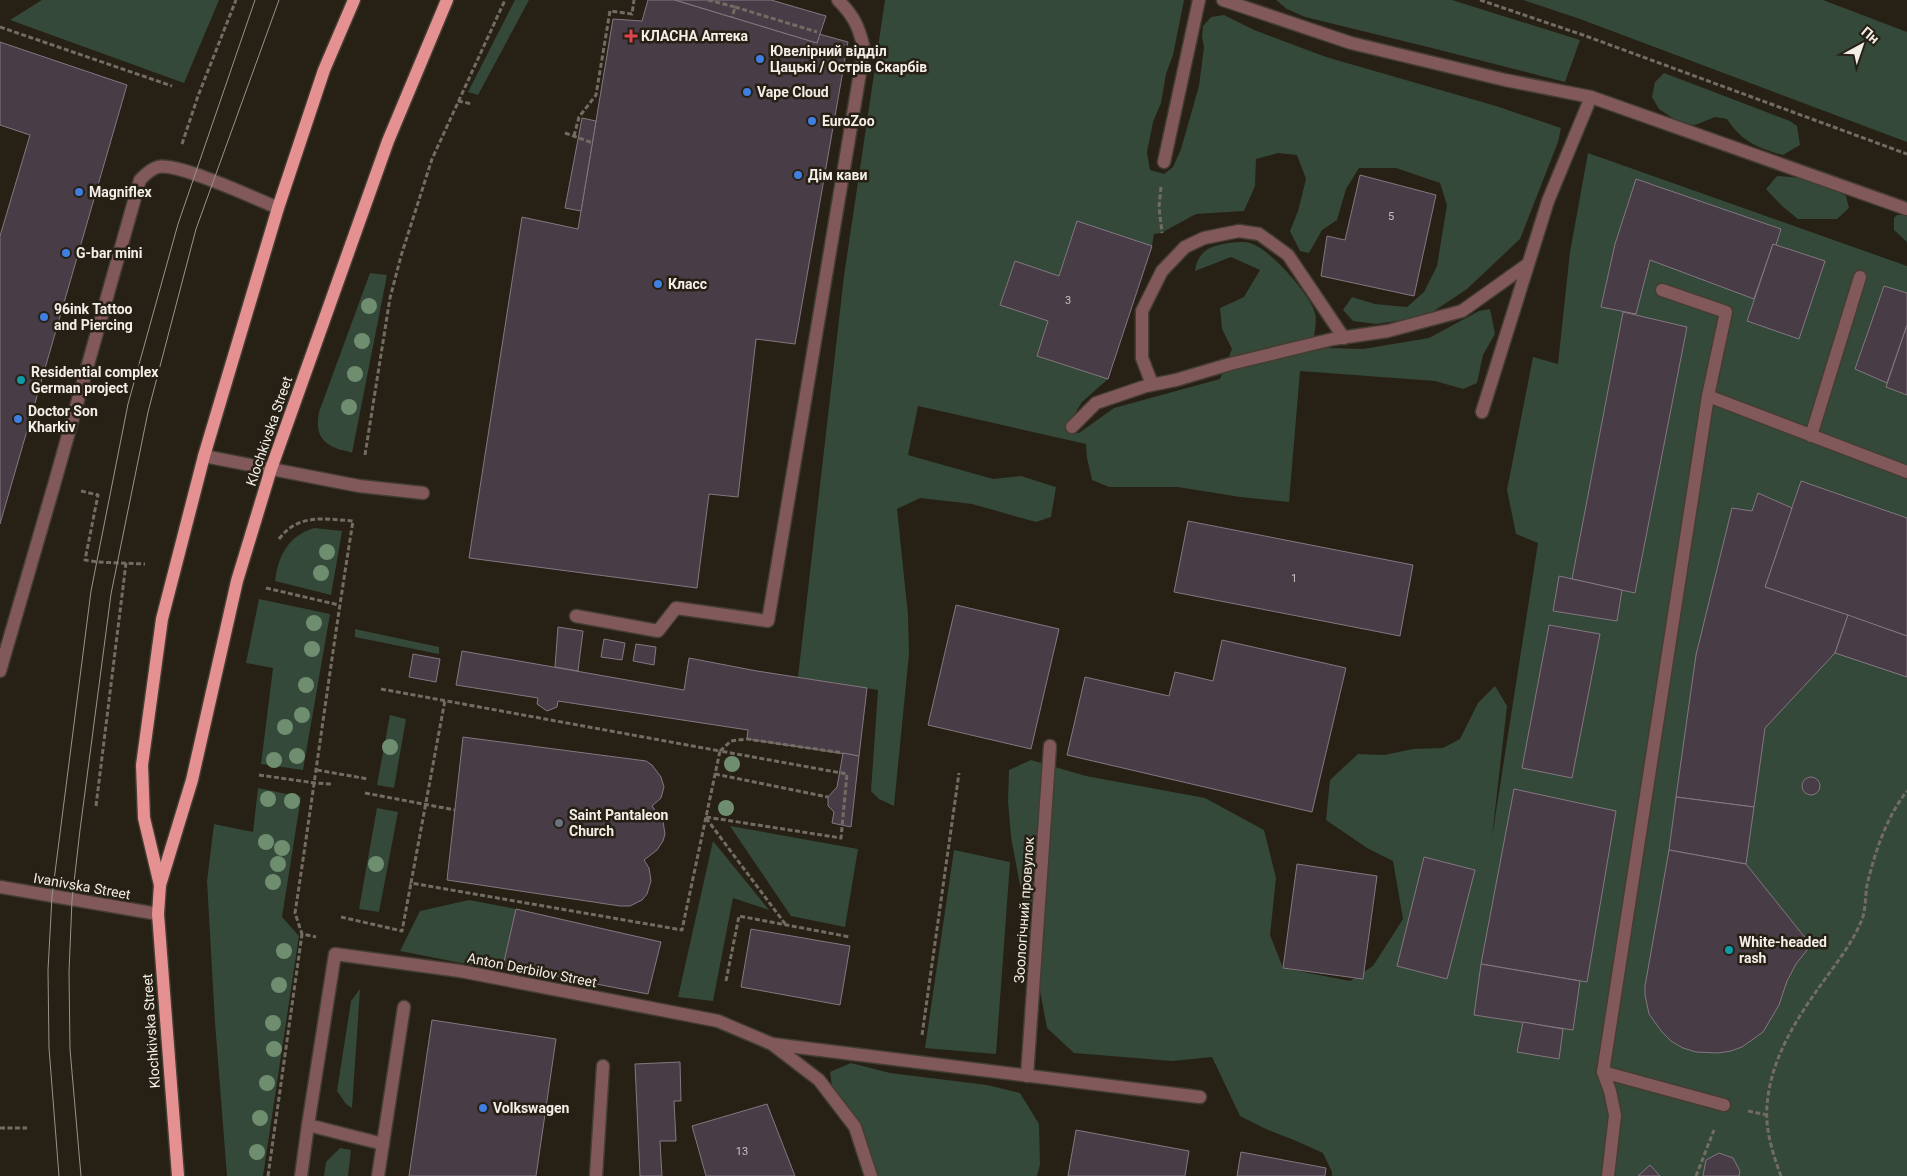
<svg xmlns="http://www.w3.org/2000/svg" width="1907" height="1176" font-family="Roboto,sans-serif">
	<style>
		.green { fill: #344939 }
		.building { fill: #483d46; stroke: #847781 }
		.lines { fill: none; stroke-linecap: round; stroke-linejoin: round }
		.lane-casing { stroke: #433d32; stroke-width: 15 }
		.street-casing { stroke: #433d32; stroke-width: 15 }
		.primary-casing { stroke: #433d32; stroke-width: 15 }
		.path { stroke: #726c63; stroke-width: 3; stroke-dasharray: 5 2.5; stroke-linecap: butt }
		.lane { stroke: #82595a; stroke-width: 12 }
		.street { stroke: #82595a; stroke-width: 12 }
		.primary { stroke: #e59192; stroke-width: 12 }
		.tram { stroke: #99948b; stroke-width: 1 }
		.tree { fill: #6f8e6f }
		.health-dot { fill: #e0444e; stroke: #262015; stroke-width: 2 }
		.shop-dot { fill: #3f7fe0; stroke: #262015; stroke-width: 2 }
		.culture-dot { fill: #0f9aa8; stroke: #262015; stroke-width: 2 }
		.worship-dot { fill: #6b7280; stroke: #262015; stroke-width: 2 }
		.labels { text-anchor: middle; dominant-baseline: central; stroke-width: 5; stroke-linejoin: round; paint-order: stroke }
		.number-label { font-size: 11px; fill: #c8c2bf }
		.poi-label { font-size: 14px; font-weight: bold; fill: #f3eee7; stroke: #262015; text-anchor: start }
		.street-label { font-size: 14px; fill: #f3eee7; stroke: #262015 }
	</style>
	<rect width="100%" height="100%" fill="#262015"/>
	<g class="green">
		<path d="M42,0H219L184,83L10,20Z"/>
		<path d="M515,0H529L478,95L468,92Z"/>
		<path d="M885,0H1184L1173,55L1166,74L1161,103L1153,122L1147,152L1150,170L1164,174L1173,167L1181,149L1199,86L1204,47L1202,36L1203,26L1211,17L1224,15L1254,30L1326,57L1496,106L1561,128L1558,142L1520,239L1467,289L1434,311L1410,319L1376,324L1353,321L1343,310L1352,297L1375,304L1407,307L1424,292L1437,266L1447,205L1440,183L1396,168H1359L1346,189L1337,220L1322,230L1309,253L1300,251L1290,231L1298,211L1306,179L1297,155L1278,153L1256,159L1255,186L1244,211L1196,214L1161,233L1154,234L1152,246L1077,222L1059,276L1015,262L1000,305L1048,321L1037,356L1108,379L1082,402L1065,430L1079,433L1114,408L1220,379L1232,349L1222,329L1220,308L1244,297L1260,270L1231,257L1195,271C1196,262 1200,254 1208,249C1216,244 1241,240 1250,243C1269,248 1310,294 1315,313C1317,320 1315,329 1314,336L1330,348L1363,349L1429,338L1479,311L1490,309L1495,334L1483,355L1477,383L1463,389L1435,381L1300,371L1289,502L1240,497L1178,487H1109L1092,480L1087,458L1086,444L918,406L908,455L993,479L1021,476L1056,487L1051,517L1036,522L972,504L920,498L897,509L908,615L909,654L894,806L879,799L871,791L878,690L798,677L844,276Z"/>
		<path d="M1276,0H1452L1580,40L1565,82L1428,47L1305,17L1287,9Z"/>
		<path d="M1523,0H1823L1907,32V142L1580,19Z"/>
		<path d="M1664,73L1790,121L1797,126L1800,145L1783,155C1758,148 1742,142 1727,119L1715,117L1695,125L1680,123L1659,109L1652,97L1655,82Z"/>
		<path d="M1588,153L1907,266V1176H1332V1172L1323,1153L1294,1140L1268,1130L1240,1116L1212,1057L1172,1061L1074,1053L1047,1028L1011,837L1008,802L1009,770L1031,760L1086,776L1205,798L1264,830L1276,878L1270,935L1283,968L1350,981L1373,966L1403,919L1393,861L1367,848L1326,820L1330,780L1358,754L1384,755L1413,749L1443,748L1460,739L1478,703L1495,686L1507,706L1492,837L1538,543L1516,534L1507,490L1533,357L1558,364L1570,252Z"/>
		<path d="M1777,176L1802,178L1818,182L1846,196L1849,208L1837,219H1798L1782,206L1766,189Z"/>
		<path d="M1897,215H1907V242L1894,230V218Z"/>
		<path d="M370,273L387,275L352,453C347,450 341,451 336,448C318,441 316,429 319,412Z"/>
		<path d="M314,528L342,531L331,595L275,581C278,556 288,536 314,528Z"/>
		<path d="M259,599L330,614L303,770L261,764L273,668L246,663Z"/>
		<path d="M355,629L439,647V654L355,637Z"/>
		<path d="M390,715L406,719L394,788L377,785Z"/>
		<path d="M258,788L301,797L282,917L299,936L263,1176H227L215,1023L207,881L214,824L253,832Z"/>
		<path d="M377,808L398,812L379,912L359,909Z"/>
		<path d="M730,826L858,849L845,927L791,916Z"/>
		<path d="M713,841L769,910L733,898L713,1001L678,997Z"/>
		<path d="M954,850L1010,862L996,1054L925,1048Z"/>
		<path d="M469,900L516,909L502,971L400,951L420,911Z"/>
		<path d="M360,989L352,1108L346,1104L337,1091L351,1001Z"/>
		<path d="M851,1063L890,1073L987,1085L1020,1093L1039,1124L1040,1165L1037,1176H878L863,1130L832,1087L830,1072Z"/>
		<path d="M340,1148L351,1150L348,1176H324L326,1162Z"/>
	</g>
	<g class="building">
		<path d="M648,0H675L817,43L819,34L848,42L795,344L756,339L738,497L709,494L697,588L469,558L522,217L578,229L613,19L642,21Z"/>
		<path d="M675,0H771L826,16L817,43Z"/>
		<path d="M0,42L127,85L0,524V236L30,135L0,125Z"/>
		<path d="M582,118L596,121L581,211L565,208Z"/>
		<path d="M1360,175L1436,195L1414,296L1321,276L1327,236L1345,240Z"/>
		<path d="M1636,179L1781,229L1776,245L1773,244L1754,299L1650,260L1636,314L1601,307L1615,244Z"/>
		<path d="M1077,221L1152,246L1108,379L1037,356L1048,321L1000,305L1015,261L1059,276Z"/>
		<path d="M1773,244L1825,261L1799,339L1747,321Z"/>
		<path d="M1884,286L1907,293V325L1887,383L1855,369Z"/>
		<path d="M1623,312L1687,327L1635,593L1572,579Z"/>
		<path d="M1907,325V395L1886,387Z"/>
		<path d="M1801,481L1907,518V636L1765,587Z"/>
		<path d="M1758,493L1792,508L1765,587L1848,615L1835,653L1765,728L1754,807L1676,797L1696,655L1732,508L1752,511Z"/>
		<path d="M1188,521L1413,565L1400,636L1174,592Z"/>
		<path d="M1559,576L1622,590L1617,621L1553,611Z"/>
		<path d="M956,605L1059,629L1031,749L928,725Z"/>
		<path d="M1848,615L1907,636V677L1835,653Z"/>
		<path d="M1549,625L1600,634L1572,778L1522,768Z"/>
		<path d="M558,627L583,631L578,671L555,667Z"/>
		<path d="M604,639L625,643L622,660L601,657Z"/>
		<path d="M1222,640L1346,668L1312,812L1067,755L1085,677L1169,696L1175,672L1213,681Z"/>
		<path d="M636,644L656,647L654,665L633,661Z"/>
		<path d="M462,651L684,690L689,658L757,671L867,688L859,756L747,739L748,730L558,701L557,707L547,711L537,704L538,698L456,685Z"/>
		<path d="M413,654L440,659L436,682L409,677Z"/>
		<path d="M463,737L646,761L652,765L661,777L664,787L661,798L652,806L663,821L665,834L663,841L657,850L644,860L649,868L651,881L647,894L642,900L630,906H620L447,880Z"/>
		<path d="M843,753L859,756L851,827L832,823L834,812L828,806V797L837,787Z"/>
		<circle cx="1811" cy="786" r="9"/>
		<path d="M1514,789L1616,811L1587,982L1481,964Z"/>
		<path d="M1676,797L1754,807L1746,864L1669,850Z"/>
		<path d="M1669,850L1746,864L1811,945L1796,964L1787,981L1779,1005L1763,1032L1742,1047L1731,1051L1718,1053L1696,1052L1683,1048L1671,1041L1662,1032L1649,1014L1645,995V986Z"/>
		<path d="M1424,857L1475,870L1447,979L1397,966Z"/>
		<path d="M1297,864L1377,876L1363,979L1283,968Z"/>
		<path d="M516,909L661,942L648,994L503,966Z"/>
		<path d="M751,929L850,946L840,1005L741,987Z"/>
		<path d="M1481,964L1580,981L1573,1030L1474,1015Z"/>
		<path d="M432,1020L556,1039L536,1176H409Z"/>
		<path d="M1523,1022L1563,1029L1559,1059L1517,1052Z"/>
		<path d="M680,1062L681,1101H674L676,1141H660L662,1176H640L635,1064Z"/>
		<path d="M767,1104L795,1176H706L692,1126Z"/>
		<path d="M1076,1130L1189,1151L1185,1176H1068Z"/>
		<path d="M1241,1152L1326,1168L1325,1176H1237Z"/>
		<path d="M1719,1153L1733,1158L1740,1171L1739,1176H1703L1706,1160Z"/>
		<path d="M1650,1165L1660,1176H1638Z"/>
	</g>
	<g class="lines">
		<g class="lane-casing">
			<g id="lane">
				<path d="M1223,0L1351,43L1505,80L1591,97L1907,209"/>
				<path d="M1164,162L1199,0"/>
				<path d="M1662,290L1726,312L1708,396"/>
				<path d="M1152,384L1142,358V311L1162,271L1185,247L1204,238L1239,231L1259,234L1288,255L1344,338"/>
				<path d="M1482,412L1548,201L1591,97"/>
				<path d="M1072,427L1096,403L1146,386L1176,380L1230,364L1333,339L1388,331L1462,311L1528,264"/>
				<path d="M1811,436L1860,277"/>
				<path d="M204,456L359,486L423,493"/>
				<path d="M576,616L658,631L676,608L768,621L864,49C859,27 854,16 838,0"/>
				<path d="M0,671L54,485L140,180C145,175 150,169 158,167C178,162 256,199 278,208"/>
				<path d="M1603,1072L1610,1091L1615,1115L1608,1176"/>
				<path d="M1724,1105L1603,1072L1708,396L1907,472"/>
				<path d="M308,1125L383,1144"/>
				<path d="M378,1176L404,1007"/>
				<path d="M596,1176L603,1066"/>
			</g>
		</g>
		<g class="street-casing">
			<g id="street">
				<path d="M0,887L158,914"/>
				<path d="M772,1044L1200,1097"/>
				<path d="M1027,1076L1050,746"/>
				<path d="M301,1176L308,1125L335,954L460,971L718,1021L772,1044L819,1080L855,1127L871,1176"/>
			</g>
		</g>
		<g class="primary-casing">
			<g id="primary">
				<path d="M160,885L192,780L237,581L271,469L388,141L447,0"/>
				<path d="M178,1176L158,914L160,885L144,818L142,765L162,619L204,456L278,208L324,70L354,0"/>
			</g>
		</g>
		<g class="path">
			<path d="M708,0L735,7L732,18"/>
			<path d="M1480,0L1583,35L1907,154"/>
			<path d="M735,7L817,32"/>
			<path d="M0,27L172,86"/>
			<path d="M458,101L472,104"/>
			<path d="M565,133L593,143"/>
			<path d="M574,136L579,117L596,95L610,11L632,14L634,0"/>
			<path d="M182,144L198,96L236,0"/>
			<path d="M1161,187L1159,207L1162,233"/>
			<path d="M365,455L390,298L401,256L432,159L505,0"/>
			<path d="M81,491L98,495L85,560L97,562L145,564"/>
			<path d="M279,539C298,513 326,519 353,521C332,651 315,782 295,913L302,934L316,937"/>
			<path d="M266,588L339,605"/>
			<path d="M381,689L720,751L682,930L411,883L445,700"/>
			<path d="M720,751L731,741L747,739L843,753"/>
			<path d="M317,770L368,779"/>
			<path d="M715,774L828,797"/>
			<path d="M259,775L315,783L332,784"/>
			<path d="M365,793L455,810"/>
			<path d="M96,806L126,563"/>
			<path d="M706,817L841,838L847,774L720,751"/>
			<path d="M706,818L786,925"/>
			<path d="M341,917L402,931L411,883"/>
			<path d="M726,981L739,916L850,937"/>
			<path d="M922,1035L959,773"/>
			<path d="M1748,1111L1767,1115"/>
			<path d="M0,1128H27"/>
			<path d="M268,1176L302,934"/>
			<path d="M1696,1176L1714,1130"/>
			<path d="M1781,1176C1773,1155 1765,1129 1767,1106C1770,1061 1795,1021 1820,986C1835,965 1851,945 1861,922C1866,911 1865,897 1867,885C1875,852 1886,818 1907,791"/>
		</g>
		<use href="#lane" class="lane"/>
		<use href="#street" class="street"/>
		<use href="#primary" class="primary"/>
		<g class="tram">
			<path d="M59,1176L49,1048L48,970L52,896L91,591L128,404L178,224L255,0"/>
			<path d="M81,1176L70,1049L69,972L72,900L80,830L111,594L148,412L196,229L279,0"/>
		</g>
	</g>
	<g class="tree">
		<circle cx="369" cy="306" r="8"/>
		<circle cx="362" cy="341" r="8"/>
		<circle cx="355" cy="374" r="8"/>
		<circle cx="349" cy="407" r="8"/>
		<circle cx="327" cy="552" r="8"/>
		<circle cx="321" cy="573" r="8"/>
		<circle cx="314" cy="623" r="8"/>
		<circle cx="312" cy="649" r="8"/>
		<circle cx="306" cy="685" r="8"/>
		<circle cx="302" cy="715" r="8"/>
		<circle cx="285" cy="727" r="8"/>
		<circle cx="390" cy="747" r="8"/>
		<circle cx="297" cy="756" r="8"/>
		<circle cx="274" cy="760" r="8"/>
		<circle cx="732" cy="764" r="8"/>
		<circle cx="268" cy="799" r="8"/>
		<circle cx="292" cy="801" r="8"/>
		<circle cx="726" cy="808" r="8"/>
		<circle cx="266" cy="842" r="8"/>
		<circle cx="282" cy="848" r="8"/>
		<circle cx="278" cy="864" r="8"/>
		<circle cx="376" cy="864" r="8"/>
		<circle cx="273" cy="882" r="8"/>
		<circle cx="284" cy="951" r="8"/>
		<circle cx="279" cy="985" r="8"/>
		<circle cx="273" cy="1023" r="8"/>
		<circle cx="274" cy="1049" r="8"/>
		<circle cx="267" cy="1083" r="8"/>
		<circle cx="260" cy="1118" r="8"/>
		<circle cx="257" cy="1152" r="8"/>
	</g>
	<path class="health-dot" d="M628.5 28.5h5v5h5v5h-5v5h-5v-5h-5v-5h5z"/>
	<g class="shop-dot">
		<circle cx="760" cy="59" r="5"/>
		<circle cx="747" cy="92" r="5"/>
		<circle cx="812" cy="121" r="5"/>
		<circle cx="798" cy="175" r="5"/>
		<circle cx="79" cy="192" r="5"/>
		<circle cx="66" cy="253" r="5"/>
		<circle cx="658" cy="284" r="5"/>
		<circle cx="44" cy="317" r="5"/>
		<circle cx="18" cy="419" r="5"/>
		<circle cx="483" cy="1108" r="5"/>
	</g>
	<g class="culture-dot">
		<circle cx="21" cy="380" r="5"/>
		<circle cx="1729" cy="950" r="5"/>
	</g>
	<circle class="worship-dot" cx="559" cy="823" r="5"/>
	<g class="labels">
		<g class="number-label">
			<text x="1391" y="216">5</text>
			<text x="1068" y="300">3</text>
			<text x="1294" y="578">1</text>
			<text x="742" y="1151">13</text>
		</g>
		<g class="poi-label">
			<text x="641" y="36">КЛАСНА Аптека</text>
			<text x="770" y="51">Ювелірний відділ<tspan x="770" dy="16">Цацькі / Острів Скарбів</tspan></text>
			<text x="757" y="92">Vape Cloud</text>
			<text x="822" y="121">EuroZoo</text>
			<text x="808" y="175">Дім кави</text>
			<text x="89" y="192">Magniflex</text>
			<text x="76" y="253">G-bar mini</text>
			<text x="668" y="284">Класс</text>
			<text x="54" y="309">96ink Tattoo<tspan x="54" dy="16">and Piercing</tspan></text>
			<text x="31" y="372">Residential complex<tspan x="31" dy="16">German project</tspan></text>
			<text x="28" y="411">Doctor Son<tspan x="28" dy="16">Kharkiv</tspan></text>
			<text x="569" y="815">Saint Pantaleon<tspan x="569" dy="16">Church</tspan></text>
			<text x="1739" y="942">White-headed<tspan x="1739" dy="16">rash</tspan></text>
			<text x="493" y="1108">Volkswagen</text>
		</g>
		<g class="street-label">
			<text transform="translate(269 431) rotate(-71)">Klochkivska Street</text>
			<text transform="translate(82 886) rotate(10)">Ivanivska Street</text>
			<text transform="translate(1024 910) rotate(-86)">Зоологічний провулок</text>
			<text transform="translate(532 970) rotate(11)">Anton Derbilov Street</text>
			<text transform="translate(151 1031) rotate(-94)">Klochkivska Street</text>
		</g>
	</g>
	<g transform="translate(1862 45) rotate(40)" stroke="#262015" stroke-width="4" paint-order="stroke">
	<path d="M0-4L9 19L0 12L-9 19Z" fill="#f3eee7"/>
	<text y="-8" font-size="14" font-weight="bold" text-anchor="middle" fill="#f3eee7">Пн</text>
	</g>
</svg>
